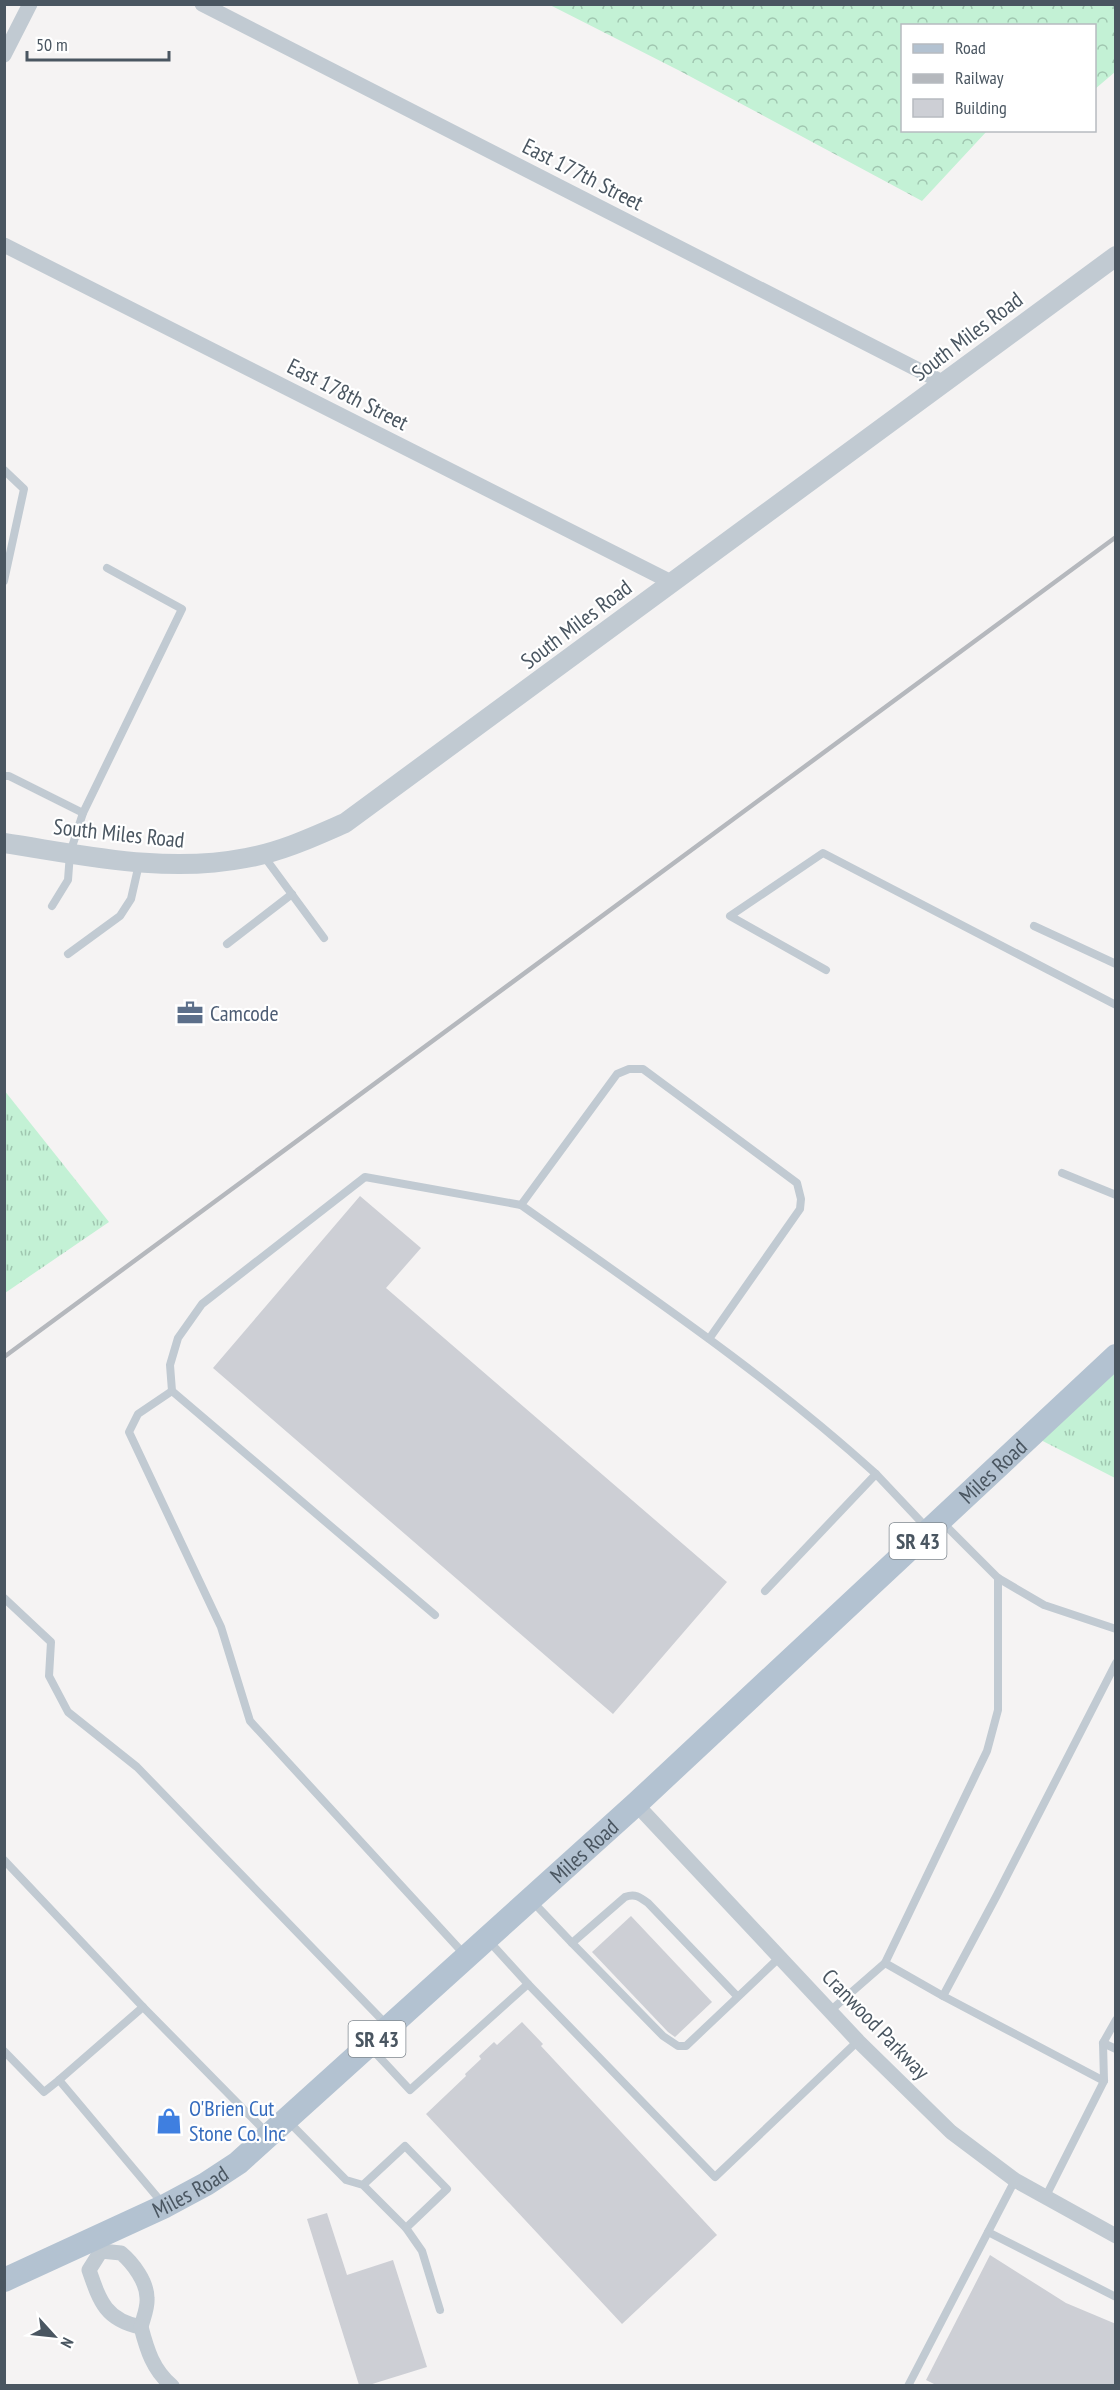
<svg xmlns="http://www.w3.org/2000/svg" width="1120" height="2390" font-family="'PT Sans Narrow',sans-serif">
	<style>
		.grass { fill: url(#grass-tufts) }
		.forest { fill: url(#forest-crowns) }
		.building { fill: #cdcfd5 }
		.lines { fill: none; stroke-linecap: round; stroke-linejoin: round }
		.service { stroke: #c1cad2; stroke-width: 8 }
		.minor { stroke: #c1cad2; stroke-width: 15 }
		.tertiary { stroke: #c1cad2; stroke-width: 20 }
		.primary { stroke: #b3c2d1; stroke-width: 24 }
		.rail { stroke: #b5b8bd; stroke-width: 4.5 }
		.labels { text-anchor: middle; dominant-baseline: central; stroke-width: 4.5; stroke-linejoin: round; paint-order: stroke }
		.shield { fill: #fff; stroke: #808990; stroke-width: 1.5 }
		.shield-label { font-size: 21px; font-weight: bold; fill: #4a5661 }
		.street-label { font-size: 22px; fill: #4a5661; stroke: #fff }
		.service-label { font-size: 22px; fill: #4e5e75; stroke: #fff; text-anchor: start }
		.shop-label { font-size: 22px; fill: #366cbe; stroke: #fff; text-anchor: start }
	</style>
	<defs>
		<pattern id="grass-tufts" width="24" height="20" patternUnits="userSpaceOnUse" patternTransform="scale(1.5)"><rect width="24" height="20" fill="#c3f1d5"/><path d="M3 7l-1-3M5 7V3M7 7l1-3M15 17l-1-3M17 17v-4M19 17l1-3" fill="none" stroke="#a0c6b0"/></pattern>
		<pattern id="forest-crowns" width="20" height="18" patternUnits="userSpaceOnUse" patternTransform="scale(1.5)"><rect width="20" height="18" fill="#c3f1d5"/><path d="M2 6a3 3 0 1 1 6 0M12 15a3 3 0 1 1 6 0" fill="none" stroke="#a0c6b0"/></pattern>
	</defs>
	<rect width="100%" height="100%" fill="#f5f3f3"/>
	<g class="grass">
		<path d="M4,1090L109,1222L5,1293H4Z"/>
		<path d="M1115,1356V1478L1031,1435Z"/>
	</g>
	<path class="forest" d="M550,5H1115V72L1095,89L1094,26H902V130L987,131L922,201L680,71Z"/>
	<g class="building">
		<path d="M360,1196L421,1248L386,1288L727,1582L613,1714L213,1368Z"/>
		<path d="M631,1916L712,2002L675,2037L668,2032L592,1952Z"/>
		<path d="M522,2022L543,2044L541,2046L717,2235L622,2324L426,2114L466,2076L465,2074L481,2059L479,2056L494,2042L497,2045Z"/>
		<path d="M327,2213L347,2275L393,2260L427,2367L369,2385H359L307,2219Z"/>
		<path d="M990,2255L1066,2303L1116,2324V2385H936L926,2380Z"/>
	</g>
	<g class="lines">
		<g class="service">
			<path d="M4,470L24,489L4,581"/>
			<path d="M4,776H9L83,813L70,853L68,880L52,906"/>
			<path d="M83,813L182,609L107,568"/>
			<path d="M263,855L324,938"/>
			<path d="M1034,926L1116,964"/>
			<path d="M227,944L292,894"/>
			<path d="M68,954L120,916L131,899L139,864"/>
			<path d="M826,970L730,916L823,853L1116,1005"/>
			<path d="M1062,1173L1116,1195"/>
			<path d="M709,1339L800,1209L801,1199L797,1183L643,1069H629L617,1074L521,1205C642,1291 766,1374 876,1474"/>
			<path d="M172,1391L138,1414L129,1432L221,1627L250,1721L464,1954"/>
			<path d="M943,1523L998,1578L1044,1605L1116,1629"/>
			<path d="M765,1591L876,1474L926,1527"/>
			<path d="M4,1598L51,1642L49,1676L68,1712L137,1767L386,2024"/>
			<path d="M435,1615L172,1391L170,1365L178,1338L202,1304L365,1177L521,1205"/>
			<path d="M4,1860L143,2007"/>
			<path d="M533,1902L572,1943L625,1897C635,1893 640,1897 648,1903L737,1996"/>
			<path d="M572,1943L663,2036L678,2046H686L780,1957"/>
			<path d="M885,1963L987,1751L998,1710V1578"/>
			<path d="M528,1984L715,2177L858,2041"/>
			<path d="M830,2011L885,1963L943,1996"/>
			<path d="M1103,2043L1116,2049"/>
			<path d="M370,2047L410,2090L528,1984L488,1940"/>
			<path d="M4,2051L44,2092L59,2080L164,2205"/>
			<path d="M59,2080L143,2007L266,2132"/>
			<path d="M1104,2081L943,1996L997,1895L1116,1663"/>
			<path d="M288,2121L346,2180L363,2185L406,2228L447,2189L405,2146L363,2185"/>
			<path d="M1045,2198L1104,2081L1103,2043L1116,2020"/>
			<path d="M406,2228L422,2251L440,2310"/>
			<path d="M988,2232L1116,2297"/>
			<path d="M908,2386L1015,2180"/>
		</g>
		<g class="minor">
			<path d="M202,4L944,383"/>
			<path d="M4,55L30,4"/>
			<path d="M4,245L671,582"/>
			<path d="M636,1804L858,2041L951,2132L1015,2180L1116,2236"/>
			<path d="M101,2251L121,2253C133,2263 147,2282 147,2298C148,2308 143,2318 141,2327C106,2320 100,2302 89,2270Z"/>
			<path d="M141,2327C147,2350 153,2370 172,2386"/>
		</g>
		<path class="tertiary" d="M4,843C84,855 165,874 246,858C281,852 313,837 345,823L1116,256"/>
		<path class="primary" id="s1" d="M4,2280L165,2206L206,2184L238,2163L636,1804L1116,1356"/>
		<path class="rail" d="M4,1357L1116,537"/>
	</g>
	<defs>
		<g id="office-bare" transform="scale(2.07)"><path d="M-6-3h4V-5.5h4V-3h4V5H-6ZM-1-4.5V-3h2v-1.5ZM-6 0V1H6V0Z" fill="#5c6f8a" stroke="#fff" stroke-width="2.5" paint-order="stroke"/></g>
		<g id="shop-bare" transform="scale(2.07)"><path d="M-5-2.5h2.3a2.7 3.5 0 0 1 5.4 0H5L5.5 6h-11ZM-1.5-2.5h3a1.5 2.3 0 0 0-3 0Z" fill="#3f7fe0" stroke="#fff" stroke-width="2.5" paint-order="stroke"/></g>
	</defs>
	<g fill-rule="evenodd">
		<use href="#office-bare" x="190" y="1013"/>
		<use href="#shop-bare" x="169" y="2121"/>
	</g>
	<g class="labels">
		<g class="shield">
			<rect x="889.5" y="1523" width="57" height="36" rx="4.5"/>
			<rect x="348.5" y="2021" width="57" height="36" rx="4.5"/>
		</g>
		<g class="shield-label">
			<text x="918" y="1541">SR 43</text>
			<text x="377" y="2039">SR 43</text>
		</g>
		<g class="street-label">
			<text transform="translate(583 174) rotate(27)">East 177th Street</text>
			<text transform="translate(967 336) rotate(-37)">South Miles Road</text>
			<text transform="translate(348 394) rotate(27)">East 178th Street</text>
			<text transform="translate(576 624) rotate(-37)">South Miles Road</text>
			<text transform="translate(119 833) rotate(6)">South Miles Road</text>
			<text stroke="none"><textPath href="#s1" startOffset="1286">Miles Road</textPath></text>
			<text stroke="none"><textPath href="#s1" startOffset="728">Miles Road</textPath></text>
			<text transform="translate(876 2024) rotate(46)">Cranwood Parkway</text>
			<text stroke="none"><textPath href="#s1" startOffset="206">Miles Road</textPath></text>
		</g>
		<g class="service-label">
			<text x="210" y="1013">Camcode</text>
		</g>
		<g class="shop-label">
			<text x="189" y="2108">O'Brien Cut<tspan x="189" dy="25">Stone Co. Inc</tspan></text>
		</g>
	</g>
	<rect width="1120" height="2390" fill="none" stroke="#4a5661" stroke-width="12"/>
	<rect x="901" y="24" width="195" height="108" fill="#ffffff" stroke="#b7bbc0" stroke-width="1.5"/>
	<rect x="913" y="44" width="30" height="9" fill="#b3c2d1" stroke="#b7bbc0" stroke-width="1.5"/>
	<text x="955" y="54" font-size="18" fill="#4a5661">Road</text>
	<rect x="913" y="74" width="30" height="9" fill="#b5b8bd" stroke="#b7bbc0" stroke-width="1.5"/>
	<text x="955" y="84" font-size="18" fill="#4a5661">Railway</text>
	<rect x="913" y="99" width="30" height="18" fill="#cdcfd5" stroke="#b7bbc0" stroke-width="1.5"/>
	<text x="955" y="114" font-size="18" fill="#4a5661">Building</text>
	<g transform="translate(54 2336) rotate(117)" stroke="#ffffff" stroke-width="4.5" paint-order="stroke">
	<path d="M0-4.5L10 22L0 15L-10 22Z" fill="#4a5661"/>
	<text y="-9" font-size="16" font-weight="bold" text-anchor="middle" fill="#4a5661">N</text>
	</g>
	<path d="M27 51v9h142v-9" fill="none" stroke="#4a5661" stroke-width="3"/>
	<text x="36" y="51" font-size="18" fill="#4a5661" stroke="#ffffff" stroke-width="4.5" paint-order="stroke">50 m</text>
</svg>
